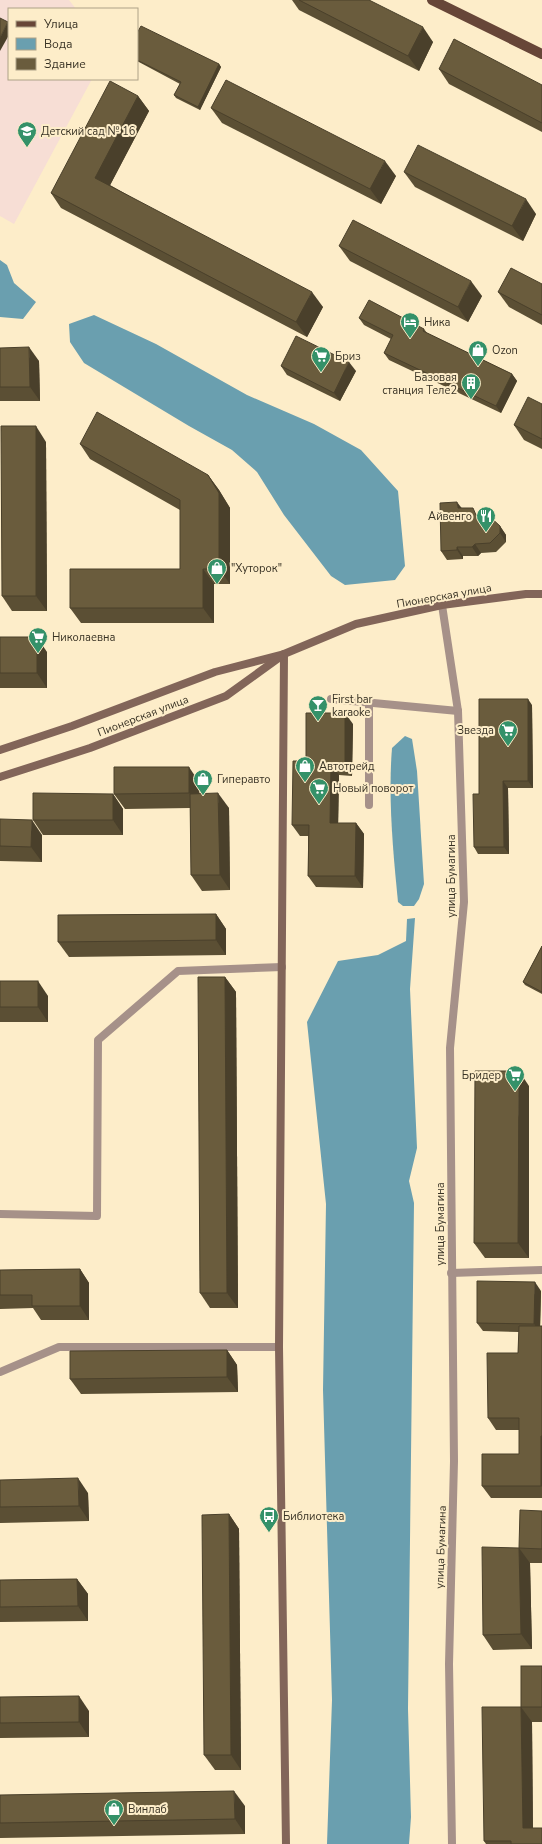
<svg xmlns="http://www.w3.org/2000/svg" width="542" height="1844" font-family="'Nunito Sans',sans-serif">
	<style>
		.education { fill: #f7ded5 }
		.water { fill: #6a9faf }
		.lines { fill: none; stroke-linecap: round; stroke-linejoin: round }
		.service { stroke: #a69189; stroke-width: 8 }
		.minor { stroke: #a69189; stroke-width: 8 }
		.secondary { stroke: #826559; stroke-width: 8 }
		.primary { stroke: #674638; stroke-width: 10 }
		.wall { fill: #5b4f34 }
		.shaded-wall { fill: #4a402b }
		.building { fill: #6a5c3d; stroke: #4a402b }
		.labels { text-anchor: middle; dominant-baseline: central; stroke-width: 4; stroke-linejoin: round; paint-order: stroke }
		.poi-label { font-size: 11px; fill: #383224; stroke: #fdedc9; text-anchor: start }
		.street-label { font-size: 11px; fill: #383224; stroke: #fdedc9 }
	</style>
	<rect width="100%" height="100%" fill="#fdedc9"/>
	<path class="education" d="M0,0H69L76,9H9V79H92L14,224L0,216Z"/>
	<g class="water">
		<path d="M0,260L7,265L14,283L36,302L23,319L0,317Z"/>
		<path d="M94,315L156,344L247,395L314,424L361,450L398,491L405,566L395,580L345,585L331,576L284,515L257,472L232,450L189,426L84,363L70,342L69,324Z"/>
		<path d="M405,736L412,739L417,771L424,884L419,899L414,906H403L398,902C393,852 388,798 392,748Z"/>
		<path d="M415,918L410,989L417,1148L409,1181L414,1203L408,1709L411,1817L409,1844H327L332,1700L323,1390L326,1204L307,1022L338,961L378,955L406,941L407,919Z"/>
	</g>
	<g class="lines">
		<g class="service">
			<path d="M331,699L458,711"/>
			<path d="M369,805V702"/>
			<path d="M0,1214L97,1216L98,1040L178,971L282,967"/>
			<path d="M451,1273L542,1270"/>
			<path d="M0,1372L59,1347H279"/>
		</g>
		<path class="minor" d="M442,605L458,711L464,902L450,1048L454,1461L449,1664L452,1844"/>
		<g class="secondary">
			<path d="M284,654L279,1347L286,1844"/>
			<path d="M0,750L72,726L215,672L284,654L356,624L442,605L526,594H542"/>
			<path d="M0,777L90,748L226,696L280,657"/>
		</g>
		<path class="primary" d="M432,0L542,54"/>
	</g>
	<g class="wall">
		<path d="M292,0H369L433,42L419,71L299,10Z"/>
		<path d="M137,33L219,64L221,67L200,110L176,98L174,95L180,84L137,61Z"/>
		<path d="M439,69L542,85V132L449,84Z"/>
		<path d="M138,96L149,111L110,185L323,307L307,337L61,208L51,193Z"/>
		<path d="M211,108L396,176L381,204L222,123Z"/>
		<path d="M404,172L536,214L523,241L415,187Z"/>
		<path d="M339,246L482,296L468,322L350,261Z"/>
		<path d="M542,284V325L509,307L498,292Z"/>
		<path d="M359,318L424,329L427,333L512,374L517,381L501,413L389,360L384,353L391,339L364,325Z"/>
		<path d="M0,348L39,361L40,401H0Z"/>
		<path d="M281,366L356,371L340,401L287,375Z"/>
		<path d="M542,404V449L524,440L514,425Z"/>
		<path d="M46,442L47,611H12L2,596Z"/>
		<path d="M80,444L208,475L219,490L230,508V584H214V623H81L70,608L180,569V510L90,459Z"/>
		<path d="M461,508L477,515L500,526L506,535V542L496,552L481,553L478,556H463V559L447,560L441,551Z"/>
		<path d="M0,637L47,652V688H0Z"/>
		<path d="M532,705L533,788H508L509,854H478L474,847L479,794Z"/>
		<path d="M353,724L352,776L339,775L338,823H356L364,834L363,888L316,887L308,876V836H300L292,825L306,761Z"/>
		<path d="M199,782V793L229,808L230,890L202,891L191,875L190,808L125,809L114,794Z"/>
		<path d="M113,794L123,809V835H43L33,820Z"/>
		<path d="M0,819L42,835V862L0,861Z"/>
		<path d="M216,914L226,929V955L69,957L58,942Z"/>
		<path d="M542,946V994L525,985L523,982Z"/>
		<path d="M225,977L236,992L238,1308H210L200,1293Z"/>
		<path d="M0,981L48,996V1022H0Z"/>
		<path d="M529,1086V1258H485L474,1243Z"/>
		<path d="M80,1269L89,1283V1320H41L33,1308L0,1309V1270Z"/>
		<path d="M541,1291L540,1326H542V1498H491L482,1486L519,1454V1430H496L488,1418L518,1353L519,1332L483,1331L477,1323Z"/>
		<path d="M227,1350L237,1365L238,1392L81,1394L70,1379Z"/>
		<path d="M0,1480L88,1493L89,1521L0,1523Z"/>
		<path d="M542,1511V1563H530L532,1649L493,1650L483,1635L519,1548Z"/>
		<path d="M229,1514L239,1529L241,1770H215L204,1755Z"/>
		<path d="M77,1579L88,1594V1621L0,1622V1580Z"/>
		<path d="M542,1666V1722H532L533,1828L542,1844H486L484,1841L521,1707Z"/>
		<path d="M0,1697L89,1711V1737L0,1738Z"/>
		<path d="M0,1795L245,1806V1834L0,1838Z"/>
	</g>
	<g class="shaded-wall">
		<path d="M8,22L9,23V35L0,51V38Z"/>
		<path d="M423,27L433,42L419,71L408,56Z"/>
		<path d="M219,64L221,67L200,110L198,107Z"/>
		<path d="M138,96L149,111L106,193L95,178Z"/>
		<path d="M385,161L396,176L381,204L370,189Z"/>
		<path d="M526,199L536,214L523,241L512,226Z"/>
		<path d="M471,281L482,296L468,322L458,307Z"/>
		<path d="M312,292L323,307L307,337L296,322Z"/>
		<path d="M29,347L39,361L40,401L30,387Z"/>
		<path d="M349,362L356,371L340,401L334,393Z"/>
		<path d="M512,374L517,381L501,413L496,406Z"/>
		<path d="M36,426L46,442L47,611L36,596Z"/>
		<path d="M208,475L219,490L230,508V584L219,569Z"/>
		<path d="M457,502L464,511L458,508Z"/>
		<path d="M500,526L506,535V542L500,533Z"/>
		<path d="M475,544L481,553L478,556L472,547Z"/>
		<path d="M457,547L463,556V559L457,550Z"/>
		<path d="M203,569L214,584V623L203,608Z"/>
		<path d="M37,637L47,652V688L37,673Z"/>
		<path d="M528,699L532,705L533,788L528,781Z"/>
		<path d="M345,713L353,724L352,776L345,764Z"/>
		<path d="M331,764L339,775L338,834L330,823Z"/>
		<path d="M189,767L199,782L200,808L189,793Z"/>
		<path d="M503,781L508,788L509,854L504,847Z"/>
		<path d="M218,793L229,808L230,890L220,875Z"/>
		<path d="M113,794L123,809V835L113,820Z"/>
		<path d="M32,820L42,835V862L31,847Z"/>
		<path d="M356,823L364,834L363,888L355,876Z"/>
		<path d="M216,914L226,929V955L216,940Z"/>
		<path d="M225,977L236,992L238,1308L227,1293Z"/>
		<path d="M38,981L48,996V1022L38,1007Z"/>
		<path d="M519,1071L529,1086V1258L518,1243Z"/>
		<path d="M80,1269L89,1283V1320L80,1306Z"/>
		<path d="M535,1282L541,1291L540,1332L534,1324Z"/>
		<path d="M227,1350L237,1365L238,1392L227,1377Z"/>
		<path d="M541,1436L542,1437V1487L541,1486Z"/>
		<path d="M78,1478L88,1493L89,1521L79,1506Z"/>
		<path d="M229,1514L239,1529L241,1770L231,1755Z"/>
		<path d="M519,1548L530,1563L532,1649L521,1634Z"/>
		<path d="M77,1579L88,1594V1621L78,1606Z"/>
		<path d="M79,1696L89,1711V1737L79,1722Z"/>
		<path d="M521,1707L532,1722L533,1843L523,1828Z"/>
		<path d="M234,1791L245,1806V1834L235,1819Z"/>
	</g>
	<g class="building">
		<path d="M299,0H369L423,27L408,56Z"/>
		<path d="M0,18L8,22L0,38Z"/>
		<path d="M141,26L219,64L198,107L174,95L181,82L137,60V33Z"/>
		<path d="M454,39L542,85V123L439,69Z"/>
		<path d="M226,80L385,161L370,189L211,108Z"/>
		<path d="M110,81L138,96L95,178L312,292L296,322L51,193Z"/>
		<path d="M418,145L526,199L512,226L404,172Z"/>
		<path d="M353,220L471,281L458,307L339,246Z"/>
		<path d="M511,268L542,284V315L498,292Z"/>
		<path d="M369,300L424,329L423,331L512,374L496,406L384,353L393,335L359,318Z"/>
		<path d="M296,336L349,362L334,393L281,366Z"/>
		<path d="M29,347L30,387H0V348Z"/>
		<path d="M528,397L542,404V439L514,425Z"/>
		<path d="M97,412L208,475L219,493V569H203V608H70V569H180V500L80,444Z"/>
		<path d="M1,426H36V596H2Z"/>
		<path d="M457,502L458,508H473L476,515H488L500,526V533L490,543L475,544L472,547H457V550L441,551L440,503Z"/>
		<rect x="0" y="637" width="37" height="36"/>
		<path d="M479,699H528V781H503L504,847H474L473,794H479Z"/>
		<path d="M306,713H345V764H331L330,823H356L355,876H308L309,825H292L293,761H306Z"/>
		<path d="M114,767H189V793L114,794Z"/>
		<path d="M33,793L113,794V820H33Z"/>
		<path d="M218,793L220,875H191L190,794Z"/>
		<path d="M0,819L32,820L31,847L0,846Z"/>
		<path d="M216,914V940L58,942V915Z"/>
		<path d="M542,946V992L523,982Z"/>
		<path d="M198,977H225L227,1293H200Z"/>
		<rect x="0" y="981" width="38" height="26"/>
		<path d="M475,1071H519L518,1243H474Z"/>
		<path d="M80,1269V1306H32V1295H0V1270Z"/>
		<path d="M477,1281L535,1282L534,1324L477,1323Z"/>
		<path d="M519,1326H542V1436H541V1486H482V1454H519V1418H488L487,1353H518Z"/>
		<path d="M227,1350V1377L70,1379V1351Z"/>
		<path d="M78,1478L79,1506L0,1507V1480Z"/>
		<path d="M520,1510L542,1511V1549L519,1548Z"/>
		<path d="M229,1514L231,1755H204L202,1515Z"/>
		<path d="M482,1547L519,1548L521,1634L483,1635Z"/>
		<path d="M77,1579L78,1606L0,1607V1580Z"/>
		<rect x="521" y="1666" width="21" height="41"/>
		<path d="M79,1696V1722L0,1723V1697Z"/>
		<path d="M482,1707H521L523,1828H542V1844H511V1841H484Z"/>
		<path d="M234,1791L235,1819L0,1823V1795Z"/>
	</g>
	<defs>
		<g id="school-pin" transform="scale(1)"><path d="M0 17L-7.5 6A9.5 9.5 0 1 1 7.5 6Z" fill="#349169" stroke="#fdedc9"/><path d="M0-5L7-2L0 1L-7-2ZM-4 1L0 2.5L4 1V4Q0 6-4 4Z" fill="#fff"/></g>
		<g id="hotel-pin" transform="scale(1)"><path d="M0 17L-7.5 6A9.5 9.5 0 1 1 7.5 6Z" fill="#349169" stroke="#fdedc9"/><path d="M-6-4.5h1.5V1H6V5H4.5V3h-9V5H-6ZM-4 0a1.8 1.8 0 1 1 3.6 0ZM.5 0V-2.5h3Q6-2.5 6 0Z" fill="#fff"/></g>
		<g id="shop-pin" transform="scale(1)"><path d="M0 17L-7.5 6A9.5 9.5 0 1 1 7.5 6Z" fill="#349169" stroke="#fdedc9"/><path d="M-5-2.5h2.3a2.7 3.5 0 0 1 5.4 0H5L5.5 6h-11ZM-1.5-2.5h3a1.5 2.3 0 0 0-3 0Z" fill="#fff"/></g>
		<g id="supermarket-pin" transform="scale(1)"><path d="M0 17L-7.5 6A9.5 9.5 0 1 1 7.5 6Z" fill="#349169" stroke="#fdedc9"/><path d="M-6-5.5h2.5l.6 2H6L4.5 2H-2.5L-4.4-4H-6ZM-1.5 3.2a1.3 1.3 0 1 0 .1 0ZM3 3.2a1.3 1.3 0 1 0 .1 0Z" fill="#fff"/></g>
		<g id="building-pin" transform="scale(1)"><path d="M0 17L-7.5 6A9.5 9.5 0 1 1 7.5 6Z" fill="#349169" stroke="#fdedc9"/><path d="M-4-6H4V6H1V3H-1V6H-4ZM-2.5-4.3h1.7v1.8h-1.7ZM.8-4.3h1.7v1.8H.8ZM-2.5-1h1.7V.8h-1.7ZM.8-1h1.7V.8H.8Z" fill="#fff"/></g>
		<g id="restaurant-pin" transform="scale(1)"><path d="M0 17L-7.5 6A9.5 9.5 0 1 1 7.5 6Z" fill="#349169" stroke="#fdedc9"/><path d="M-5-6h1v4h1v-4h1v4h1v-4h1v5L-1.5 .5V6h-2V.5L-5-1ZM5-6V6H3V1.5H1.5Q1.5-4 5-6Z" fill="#fff"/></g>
		<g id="bar-pin" transform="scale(1)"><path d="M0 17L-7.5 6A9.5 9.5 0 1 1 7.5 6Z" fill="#349169" stroke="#fdedc9"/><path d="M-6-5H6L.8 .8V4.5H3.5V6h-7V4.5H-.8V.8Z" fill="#fff"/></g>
		<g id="bus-pin" transform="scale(1)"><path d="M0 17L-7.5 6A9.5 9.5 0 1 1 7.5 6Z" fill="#349169" stroke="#fdedc9"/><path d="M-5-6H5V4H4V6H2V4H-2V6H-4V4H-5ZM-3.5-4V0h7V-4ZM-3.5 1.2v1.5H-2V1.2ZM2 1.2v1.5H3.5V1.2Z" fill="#fff"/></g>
	</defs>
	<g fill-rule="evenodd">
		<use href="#school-pin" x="27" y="131"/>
		<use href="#hotel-pin" x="410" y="322"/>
		<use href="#shop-pin" x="478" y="350"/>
		<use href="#supermarket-pin" x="321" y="356"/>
		<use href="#building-pin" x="471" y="383"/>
		<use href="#restaurant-pin" x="486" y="516"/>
		<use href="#shop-pin" x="217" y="568"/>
		<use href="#supermarket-pin" x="38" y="637"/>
		<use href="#bar-pin" x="318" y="705"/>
		<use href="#supermarket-pin" x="508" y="730"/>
		<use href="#shop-pin" x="305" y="766"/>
		<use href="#shop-pin" x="203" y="779"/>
		<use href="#supermarket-pin" x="319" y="788"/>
		<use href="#supermarket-pin" x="515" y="1075"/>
		<use href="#bus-pin" x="269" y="1516"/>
		<use href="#shop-pin" x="114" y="1809"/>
	</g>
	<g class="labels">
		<g class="poi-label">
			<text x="41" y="131">Детский сад № 16</text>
			<text x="424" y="322">Ника</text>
			<text x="492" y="350">Ozon</text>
			<text x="335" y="356">Бриз</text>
			<text x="457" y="377" text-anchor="end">Базовая<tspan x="457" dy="13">станция Теле2</tspan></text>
			<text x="472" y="516" text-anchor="end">Айвенго</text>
			<text x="231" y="568">"Хуторок"</text>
			<text x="52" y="637">Николаевна</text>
			<text x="332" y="699">First bar<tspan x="332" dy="13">karaoke</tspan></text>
			<text x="494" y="730" text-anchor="end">Звезда</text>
			<text x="319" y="766">Автотрейд</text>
			<text x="217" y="779">Гиперавто</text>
			<text x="333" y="788">Новый поворот</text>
			<text x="501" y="1075" text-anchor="end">Бридер</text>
			<text x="283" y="1516">Библиотека</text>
			<text x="128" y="1809">Винлаб</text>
		</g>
		<g class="street-label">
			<text transform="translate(444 596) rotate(-10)">Пионерская улица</text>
			<text transform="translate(143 716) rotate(-21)">Пионерская улица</text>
			<text transform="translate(451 876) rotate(-90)">улица Бумагина</text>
			<text transform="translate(440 1224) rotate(-90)">улица Бумагина</text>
			<text transform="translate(441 1547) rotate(-88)">улица Бумагина</text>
		</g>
	</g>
	<rect x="8" y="8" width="130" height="72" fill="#fdedc9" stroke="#aea287"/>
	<rect x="16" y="21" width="20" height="6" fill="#674638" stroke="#aea287"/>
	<text x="44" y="28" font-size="12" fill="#383224">Улица</text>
	<rect x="16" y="38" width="20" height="12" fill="#6a9faf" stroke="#aea287"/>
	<text x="44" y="48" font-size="12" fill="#383224">Вода</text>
	<rect x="16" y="58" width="20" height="12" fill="#6a5c3d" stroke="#aea287"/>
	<text x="44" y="68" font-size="12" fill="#383224">Здание</text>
</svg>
